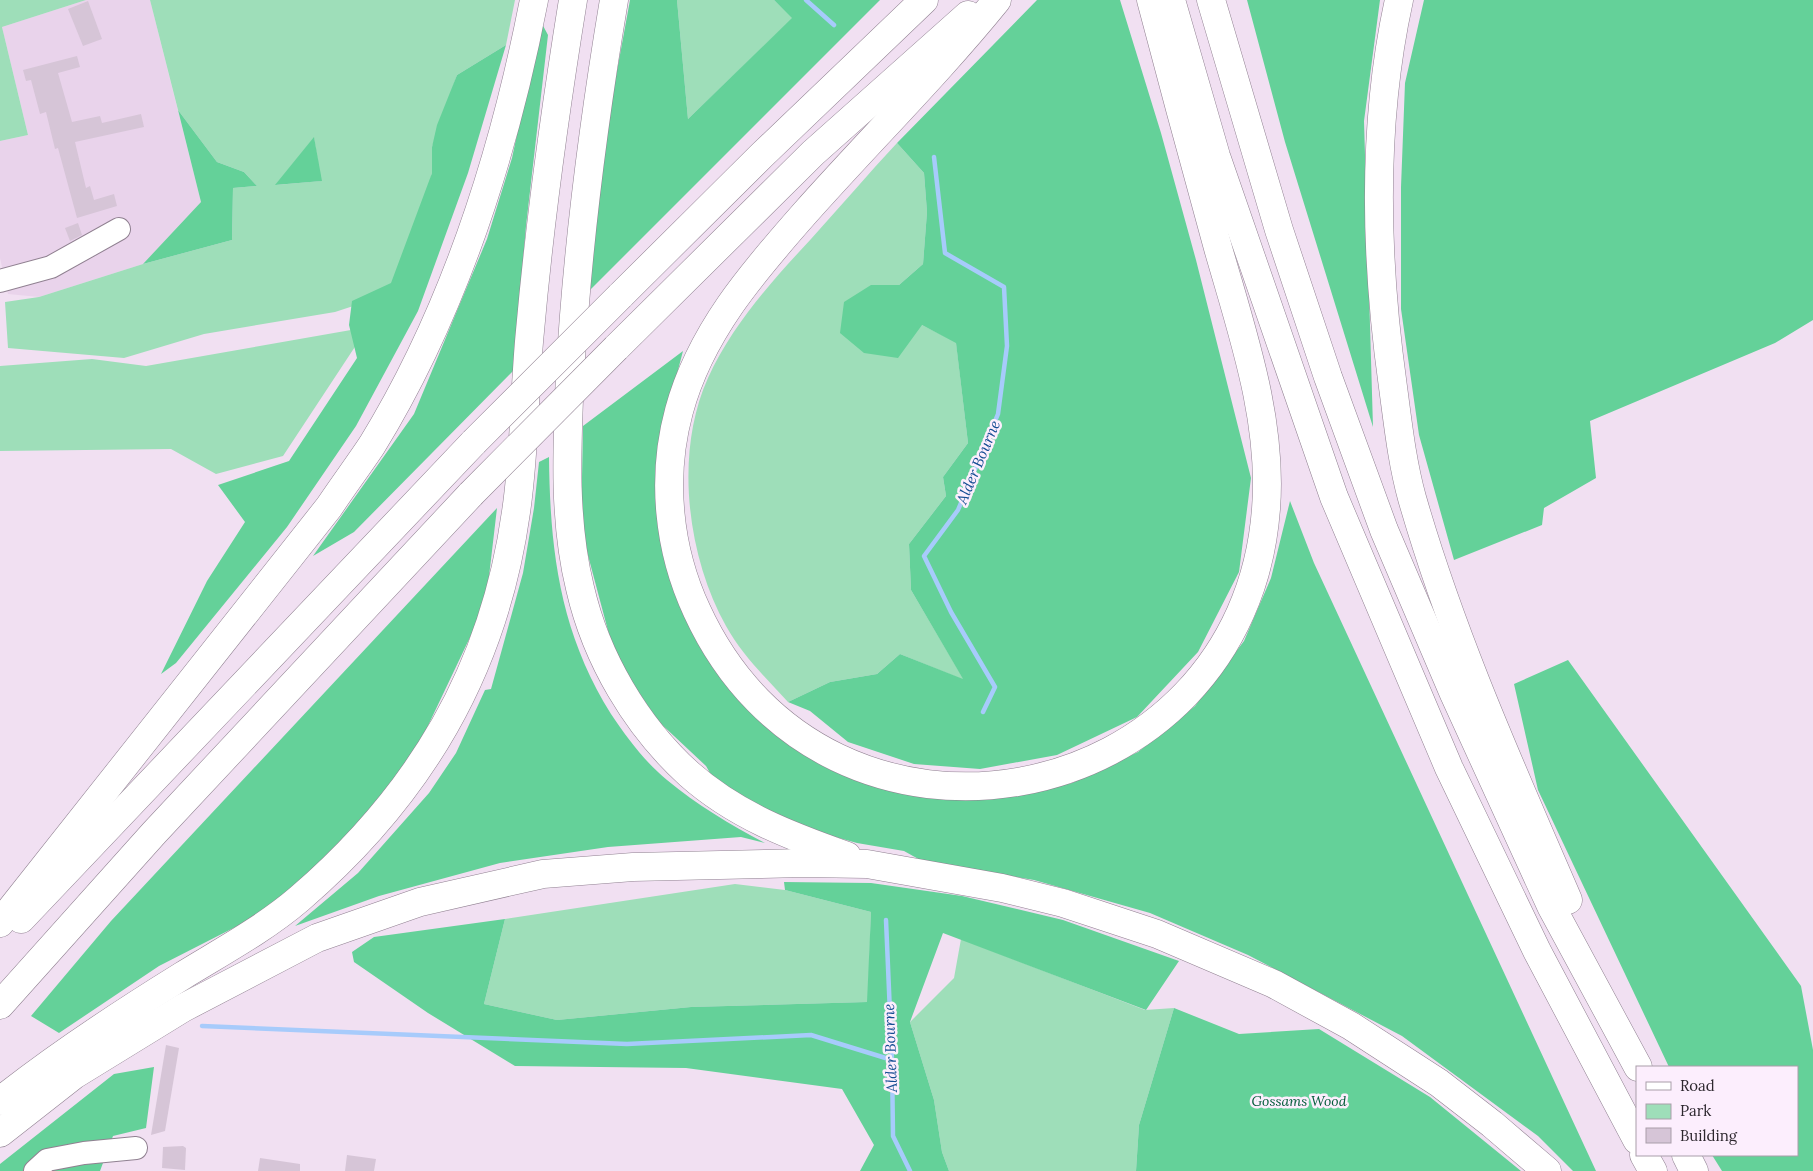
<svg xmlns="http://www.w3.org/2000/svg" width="1813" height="1171" font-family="Lora,serif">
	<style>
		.built { fill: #e9d3eb }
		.green { fill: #9edeb9; fill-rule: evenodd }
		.forest { fill: #64d199 }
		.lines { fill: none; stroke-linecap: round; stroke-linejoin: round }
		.stream { stroke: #a7cbfb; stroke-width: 4.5 }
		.building { fill: #d6c5d7 }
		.minor-casing { stroke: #908191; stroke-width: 24 }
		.highway-casing { stroke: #908191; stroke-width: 29 }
		.minor { stroke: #fff; stroke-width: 22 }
		.highway { stroke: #fff; stroke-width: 28 }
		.highway-bridge-casing { stroke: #908191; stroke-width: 29; stroke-linecap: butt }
		.highway-bridge { stroke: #fff; stroke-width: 28 }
		.labels { text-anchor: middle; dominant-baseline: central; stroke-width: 5; stroke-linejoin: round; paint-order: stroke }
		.park-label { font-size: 14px; font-style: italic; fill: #015b38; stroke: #fceefd }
		.water-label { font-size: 15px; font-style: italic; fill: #144d93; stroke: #fceefd }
	</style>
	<rect width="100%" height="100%" fill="#f1e0f2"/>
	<path class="built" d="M86,0H150L201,202L143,264L39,297L8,294L0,258V141L28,135L2,27Z"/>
	<g class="green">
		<path d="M0,0H86L2,27L28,135L0,141Z"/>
		<path d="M150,0H515L506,45L457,75L432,147V173L402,290L335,312L204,334L124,358L8,348L5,302L39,297L143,264L232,240L233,188L257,186L244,172L217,162L178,110ZM314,138L321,181L276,185Z"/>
		<path d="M677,0H774L793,18L688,119Z"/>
		<path d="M897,143L924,173L927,212L923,264L899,285H871L922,325L956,342L968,443L943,477L946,496L909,544L911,590L964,680L900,654L877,674L830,682L788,702C766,678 742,655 726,626C687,556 674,453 708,378C732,325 772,281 811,239C840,207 868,174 897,143Z"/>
		<path d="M368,327L283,456L216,474L171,449L0,451V366L92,359L146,366Z"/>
		<path d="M735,884L785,890L871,912L868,1002L691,1007L557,1020L484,1004L505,919Z"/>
		<path d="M961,939L1145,1010L1174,1008L1139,1125L1136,1171H949L942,1152L934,1100L910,1022L954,978Z"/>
	</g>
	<g class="forest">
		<path d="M630,0H677L688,119L792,18L774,0H880L587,293L606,131Z"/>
		<path d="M1037,0H1120L1161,133L1196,260L1251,478L1239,572L1198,652L1137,717L1057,755L980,769L914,764L848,742L810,711L788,702L830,682L877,674L900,654L963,679L911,590L909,544L946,496L943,477L968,443L956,343L922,325L898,358L864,353L840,333L844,302L871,285H899L923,264L927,212L924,173L897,143Z"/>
		<path d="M1247,0H1380L1364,121L1373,427L1285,142Z"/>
		<path d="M1424,0H1813V320L1775,343L1590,421L1596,478L1544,508L1542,525L1454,560L1419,435L1401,309V187L1405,83Z"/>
		<path d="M541,22L548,35L526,226L514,370L354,532L313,556L414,414L487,239L512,158Z"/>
		<path d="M506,45L468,173L418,311L356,426L287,527L176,663L161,674L207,581L245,522L218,485L289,461L357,358L349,325L352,301L391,283L432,173V147L437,125L457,75Z"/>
		<path d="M178,110L217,162L244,172L257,186L233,188L232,240L143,264L201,202Z"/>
		<path d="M314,137L322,181L275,185Z"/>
		<path d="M683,351L662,431L683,610L707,655L742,702L788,741L852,775L924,796L993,799L1072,783L1138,752L1195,706L1244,641L1271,578L1290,501L1314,563L1596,1171H1573L1538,1136L1402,1036L1248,955L1150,913L1034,880L922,861L904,851L857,843L810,830L739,796L714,780L706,766L658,721L615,657L581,529L583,426Z"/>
		<path d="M549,457C550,552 560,632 611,714C627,738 645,762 667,780C697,805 731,825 765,843L741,837L608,847L500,863L379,896L295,926L358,873L429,793L456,753L485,690L491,689L523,573L534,508L539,462Z"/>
		<path d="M497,508L488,585L473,631L425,732L382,799L303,881L253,918L159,966L59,1033L31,1016L111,921Z"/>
		<path d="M1568,660L1801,986L1813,1050V1171H1722L1712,1155H1797V1067H1669L1538,790L1514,684Z"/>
		<path d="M784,882L871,883L962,896L1063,920L1179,961L1146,1010L943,933L910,1022L934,1100L942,1152L949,1171H860L874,1145L842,1089L686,1068L515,1066L428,1013L354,962L352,952L374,937L505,919L484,1004L557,1020L691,1007L867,1002L871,912L785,890Z"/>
		<path d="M1174,1008L1239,1034L1319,1029L1430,1097L1521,1171H1136L1139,1125Z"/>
		<path d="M154,1067L146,1128L113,1136L100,1171H0V1164L114,1074Z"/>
	</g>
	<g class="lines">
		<g class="stream">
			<path d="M806,0L834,25"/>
			<path d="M934,157L945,253L1004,287L1007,346L998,414L958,510L924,556L951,612L995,687L983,712"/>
			<path d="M886,920L892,1060L893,1136L910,1171"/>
			<path d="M202,1026L627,1044L811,1035L892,1060"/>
		</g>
	</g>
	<g class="building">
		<path d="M88,1L102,39L83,46L68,9Z"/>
		<path d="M77,56L80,67L58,73L72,122L100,116L102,123L141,114L144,127L75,142L86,188L90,186L94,200L114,194L117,206L77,218L58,148L55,149L46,112L40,114L31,80L26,81L23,70Z"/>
		<path d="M78,223L82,235L70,241L65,228Z"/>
		<path d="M166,1045L179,1048L165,1131L151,1135Z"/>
		<path d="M183,1146L186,1148L185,1170L162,1168L163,1147Z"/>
		<path d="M347,1155L376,1159L374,1171H345Z"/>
		<path d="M260,1158L300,1164V1171H258Z"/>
	</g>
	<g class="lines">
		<g class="minor-casing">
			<g id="minor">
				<path d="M0,281L51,267L119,229"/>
				<path d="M35,1171L47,1160L84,1153L136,1148"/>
			</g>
		</g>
		<g class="highway-casing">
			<g id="highway">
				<path d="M614,0C593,125 577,249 570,375C567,446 563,519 580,588C596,658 636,726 689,774C735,815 790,836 847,856"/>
				<path d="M997,0C937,74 868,142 805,213C752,273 700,333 679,411C661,477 668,549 697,611C827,894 1243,816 1266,509C1273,420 1242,332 1218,248C1195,165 1173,83 1151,0"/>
				<path d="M1171,0L1216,156L1334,497L1449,768L1537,951L1637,1140"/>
				<path d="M1211,0L1279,230L1328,377L1384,530L1454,694L1551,906L1638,1067"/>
				<path d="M1399,0C1371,127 1375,259 1393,387C1398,424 1402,462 1412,498C1452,637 1511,768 1568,900"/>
				<path d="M620,296L762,155L924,0"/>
				<path d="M616,348L813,153L968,15"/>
				<path d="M21,919L474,442"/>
				<path d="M0,923L329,507C343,486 358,466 372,445C455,310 504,154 534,0"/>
				<path d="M0,1005L154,833L471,494"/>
				<path d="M0,1101C58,1055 119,1015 182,976C221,952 264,929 299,899C420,795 494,670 516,512C525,452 524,391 530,331C540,219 555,111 573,0"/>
				<path d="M0,1133L74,1075L183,1008L317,938L420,902L543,874L633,867L803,863L867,864L1002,888L1063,903L1157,934L1274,984L1351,1026L1439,1083L1492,1124L1547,1171"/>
				<path d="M1644,1155L1653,1171"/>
				<path d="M1686,1155L1694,1171"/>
			</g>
		</g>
		<use href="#minor" class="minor"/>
		<use href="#highway" class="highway"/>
		<g class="highway-bridge-casing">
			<g id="highway-bridge">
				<path d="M474,442L620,296"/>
				<path d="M471,494L616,348"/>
			</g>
		</g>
		<use href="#highway-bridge" class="highway-bridge"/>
	</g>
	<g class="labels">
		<g class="park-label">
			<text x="1299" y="1101">Gossams Wood</text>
		</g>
		<g class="water-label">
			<text transform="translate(978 462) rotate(-67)">Alder Bourne</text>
			<text transform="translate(890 1048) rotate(-92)">Alder Bourne</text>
		</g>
	</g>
	<rect x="1636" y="1066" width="162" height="90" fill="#fceefd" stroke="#a99eaa"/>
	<rect x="1646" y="1082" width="25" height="8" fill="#ffffff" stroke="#a99eaa"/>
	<text x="1680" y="1091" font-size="15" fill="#2d272e">Road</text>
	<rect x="1646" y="1104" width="25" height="15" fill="#9edeb9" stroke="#a99eaa"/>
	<text x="1680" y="1116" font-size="15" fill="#2d272e">Park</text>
	<rect x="1646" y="1128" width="25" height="15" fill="#d6c5d7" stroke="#a99eaa"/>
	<text x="1680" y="1141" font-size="15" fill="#2d272e">Building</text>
</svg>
